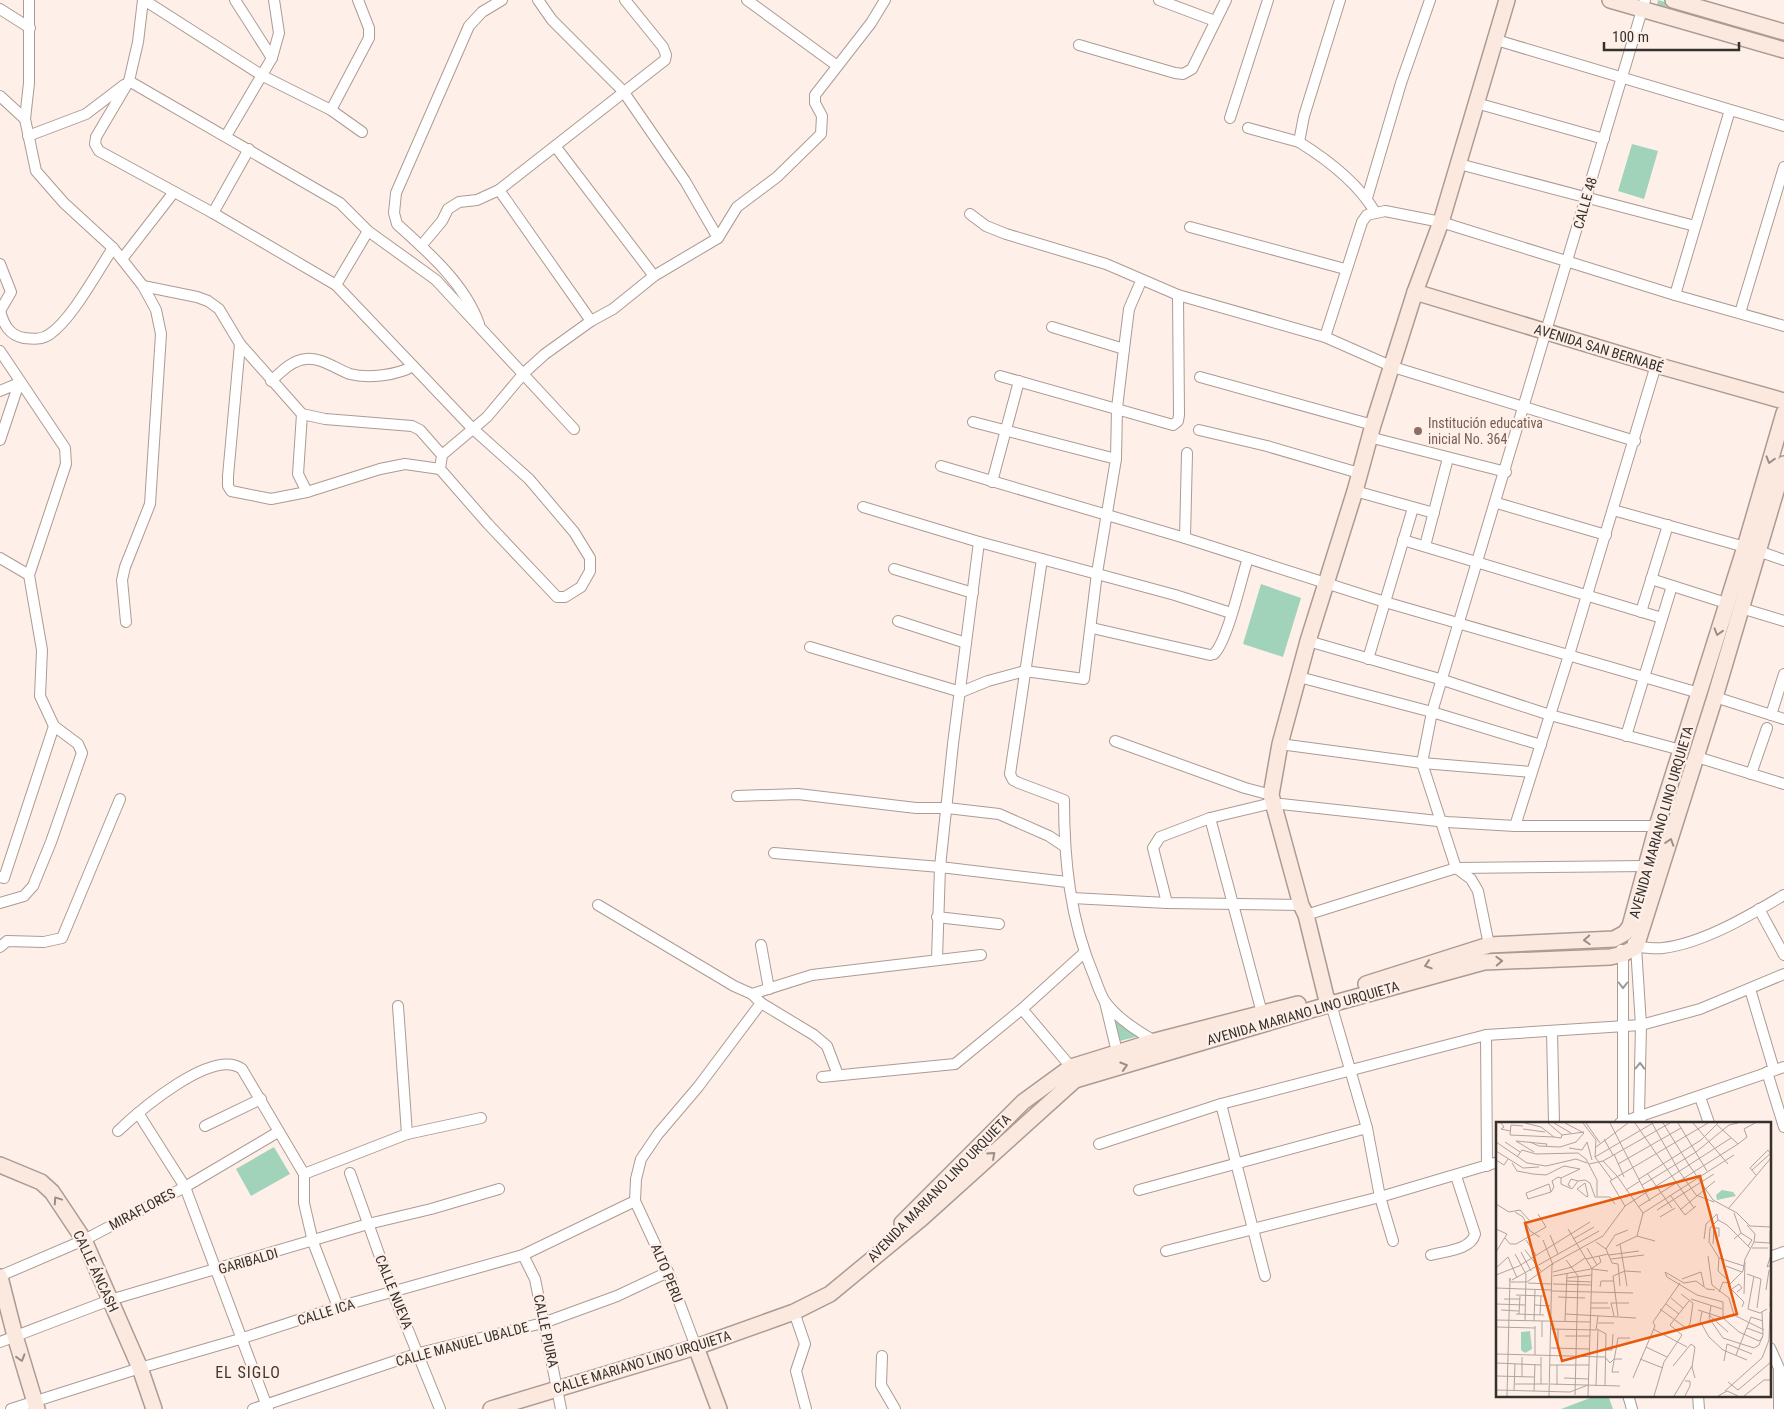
<svg xmlns="http://www.w3.org/2000/svg" width="1784" height="1409" font-family="'Roboto Condensed',sans-serif">
	<style>
		.green { fill: #a1d3ba }
		.lines { fill: none; stroke-linecap: round; stroke-linejoin: round }
		.street-casing { stroke: #ac9b93; stroke-width: 12 }
		.secondary-casing { stroke: #ac9b93; stroke-width: 18 }
		.street { stroke: #fff; stroke-width: 10 }
		.secondary { stroke: #fbe9df; stroke-width: 15 }
		.oneway { stroke: #998d86 }
		.oneway2 { stroke: #9b9896 }
		.education-dot { fill: #8d6e63; stroke: #fef0e9; stroke-width: 2 }
		.labels { text-anchor: middle; dominant-baseline: central; stroke-width: 4.5; stroke-linejoin: round; paint-order: stroke }
		.street-label { font-size: 14px; fill: #37312d; stroke: #fef0e9 }
		.education-label { font-size: 14px; fill: #785e54; stroke: #fef0e9; text-anchor: start }
		.quarter-label { font-size: 16px; letter-spacing: 1px; fill: #43362f; stroke: #fef0e9 }
		.inset-road { fill: none; stroke: #aea49e; stroke-width: 1 }
		.view { fill: #e8590c; fill-opacity: 0.15; stroke: #e8590c; stroke-width: 2.5 }
		.inset-edge { fill: none; stroke: #37312d; stroke-width: 2.5 }
	</style>
	<rect width="100%" height="100%" fill="#fef0e9"/>
	<g class="green">
		<path d="M1658,0L1784,35V41L1657,5Z"/>
		<path d="M1632,144L1658,151L1644,199L1618,191Z"/>
		<path d="M1261,584L1301,598L1283,657L1243,644Z"/>
		<path d="M1104,1003L1151,1033L1112,1043Z"/>
		<path d="M274,1147L290,1174L251,1196L236,1169Z"/>
		<path d="M1598,1395H1608L1613,1409H1561Z"/>
	</g>
	<g class="lines">
		<g class="street-casing">
			<g id="street">
				<path d="M29,0V83L25,119L36,171L64,203L113,248L143,286L156,310L161,334L150,504L125,567L122,580L126,622"/>
				<path d="M144,0L263,76L331,110L362,132"/>
				<path d="M235,0L272,58"/>
				<path d="M538,0L552,20L623,91L685,181L718,238"/>
				<path d="M747,0L836,65"/>
				<path d="M1159,0L1215,21"/>
				<path d="M1340,0L1304,116L1299,142C1328,160 1358,183 1375,212"/>
				<path d="M0,9L30,28"/>
				<path d="M1493,39L1784,126"/>
				<path d="M1079,45L1175,73L1183,74L1192,69L1226,0"/>
				<path d="M129,81L340,203L368,231L436,280L574,429"/>
				<path d="M0,96L25,119"/>
				<path d="M1476,103L1604,139"/>
				<path d="M331,110L369,38V28L358,0"/>
				<path d="M1230,118L1268,0"/>
				<path d="M1248,128L1299,142"/>
				<path d="M28,136L86,114L124,85"/>
				<path d="M226,136L272,58L279,33L274,0"/>
				<path d="M555,146L654,276"/>
				<path d="M1459,164L1695,226"/>
				<path d="M499,190L591,321"/>
				<path d="M1367,198L1401,83L1430,0"/>
				<path d="M213,213L249,149"/>
				<path d="M970,214L986,226L1006,234L1106,264L1178,295L1325,337L1393,367L1635,441"/>
				<path d="M1190,227L1345,269"/>
				<path d="M421,246L442,221L448,209L459,202L477,200L499,190L665,60L666,55L663,47L625,0"/>
				<path d="M122,259L174,192"/>
				<path d="M0,264L11,292L0,311"/>
				<path d="M336,285L368,231"/>
				<path d="M143,286L197,297L208,301L219,309L240,344L302,414L325,419L412,426L420,430L442,455L440,469L488,524L557,597H565L581,587L590,571V558L574,532L529,479L472,428L336,285L213,213L99,151L95,144L96,137L129,81L138,42L143,0"/>
				<path d="M1675,295L1730,110"/>
				<path d="M0,311C4,325 9,335 24,338C33,339 42,340 50,334C72,319 97,272 113,248"/>
				<path d="M1740,313L1784,167"/>
				<path d="M479,324C465,284 428,252 397,224L394,213L396,193L469,26L482,12L502,0"/>
				<path d="M1052,327L1124,349"/>
				<path d="M1325,337L1362,222L1367,215L1385,211L1441,222L1675,295L1784,326"/>
				<path d="M240,344L228,476V486L231,491L271,499L307,492L380,469L405,464L440,469"/>
				<path d="M0,351L65,448L66,464L29,575L42,650L40,696L54,726L78,744L82,753L51,842L33,886L24,896L0,903"/>
				<path d="M1000,376L1173,425L1178,421L1179,415L1178,295"/>
				<path d="M1200,377L1373,425"/>
				<path d="M271,381C281,372 292,360 306,359C321,357 336,369 350,374C368,379 398,375 413,366"/>
				<path d="M0,391L19,383"/>
				<path d="M302,414L298,474L307,492"/>
				<path d="M973,422L1116,459"/>
				<path d="M1199,430L1267,446L1359,473"/>
				<path d="M1369,437L1506,472"/>
				<path d="M0,440L19,383"/>
				<path d="M442,455L487,417L524,373L545,354L591,321L613,309L654,276L718,238L737,207L777,177L821,134L822,116L815,103V95L871,23L885,0"/>
				<path d="M941,466L1185,538L1385,602L1699,693"/>
				<path d="M992,482L1019,381"/>
				<path d="M1355,491L1434,513"/>
				<path d="M1497,503L1606,535"/>
				<path d="M863,507L979,542L1175,595L1231,613"/>
				<path d="M1613,510L1745,547"/>
				<path d="M1185,538L1187,453"/>
				<path d="M1403,540L1662,618"/>
				<path d="M1425,546L1448,458"/>
				<path d="M1758,551L1784,560"/>
				<path d="M0,558L29,575"/>
				<path d="M1042,559L1010,774L1013,780L1019,783L1064,800C1064,860 1070,920 1094,976C1097,984 1100,993 1104,1000C1116,1018 1137,1031 1155,1041"/>
				<path d="M894,569L973,593"/>
				<path d="M1651,579L1726,603"/>
				<path d="M1741,608L1784,621"/>
				<path d="M1641,612L1668,525"/>
				<path d="M898,621L966,643"/>
				<path d="M1092,628L1210,655L1214,654C1228,640 1241,579 1248,558"/>
				<path d="M1308,641L1443,680L1550,715L1681,750"/>
				<path d="M810,647L961,692L988,681L1025,671L1084,679L1097,573L1116,459L1117,408L1124,349L1129,309L1141,281"/>
				<path d="M1368,659L1413,508"/>
				<path d="M1299,677L1432,712L1541,745"/>
				<path d="M1715,697L1784,719"/>
				<path d="M1771,715L1784,674"/>
				<path d="M1626,736L1672,586"/>
				<path d="M1115,741L1245,788L1271,795"/>
				<path d="M1280,744L1422,763L1531,772"/>
				<path d="M1697,757L1784,784"/>
				<path d="M1751,774L1767,728"/>
				<path d="M737,796L798,794L916,808H947L999,814L1049,836L1064,846"/>
				<path d="M1210,818L1262,1013"/>
				<path d="M1515,826L1569,655L1656,365"/>
				<path d="M774,853L940,867L1067,882"/>
				<path d="M0,877L4,878L54,726"/>
				<path d="M1072,898L1167,903L1301,905"/>
				<path d="M1167,903L1153,848L1160,837L1210,818L1272,803L1447,822L1515,826H1657"/>
				<path d="M598,905L734,986L752,994L812,975L981,955"/>
				<path d="M1759,909L1784,955"/>
				<path d="M1306,915L1456,868L1647,866"/>
				<path d="M937,917L999,924"/>
				<path d="M1633,943L1636,947L1641,1025L1639,1115L1641,1123"/>
				<path d="M761,945L769,989"/>
				<path d="M1489,945L1478,891L1471,879L1456,868L1422,763L1432,712L1645,0"/>
				<path d="M0,947L7,941L44,942L62,938L120,799"/>
				<path d="M1636,947C1645,947 1655,949 1663,948C1704,943 1750,915 1784,895"/>
				<path d="M1621,950L1623,954V1123"/>
				<path d="M937,959L940,867L953,744L979,542"/>
				<path d="M1750,989L1774,1070"/>
				<path d="M1105,1002L1117,1052"/>
				<path d="M761,1003L814,1035L827,1046L838,1075"/>
				<path d="M1331,1004L1367,1128L1380,1197L1393,1241"/>
				<path d="M398,1006L407,1134"/>
				<path d="M1022,1009L1071,1067"/>
				<path d="M1552,1031L1554,1123"/>
				<path d="M1486,1035L1487,1166"/>
				<path d="M1767,1072L1784,1127"/>
				<path d="M822,1077L955,1064L1022,1009L1084,953"/>
				<path d="M1700,1097L1709,1123"/>
				<path d="M1221,1104L1265,1276"/>
				<path d="M138,1113L185,1187L268,1409"/>
				<path d="M1620,1123L1784,1067"/>
				<path d="M205,1126L261,1099"/>
				<path d="M118,1131C139,1111 213,1047 242,1069L304,1174V1203L313,1242L338,1307"/>
				<path d="M1099,1144L1221,1104L1486,1035L1641,1025L1700,1009L1784,974"/>
				<path d="M350,1173L393,1293L440,1409"/>
				<path d="M304,1174L407,1134L481,1118"/>
				<path d="M1139,1190L1367,1128"/>
				<path d="M1166,1251L1380,1197L1498,1162"/>
				<path d="M523,1255L535,1279L561,1409"/>
				<path d="M1431,1255C1445,1251 1471,1250 1475,1234L1456,1176"/>
				<path d="M1770,1257L1784,1252"/>
				<path d="M0,1276L84,1240L185,1187L278,1132"/>
				<path d="M794,1312L805,1344L796,1371L806,1409"/>
				<path d="M0,1342L110,1300L368,1224L431,1209L499,1189"/>
				<path d="M696,1347L668,1272L635,1201L636,1179L641,1159L658,1134L698,1087L761,1003L752,994"/>
				<path d="M1770,1348L1779,1368V1409"/>
				<path d="M882,1356L881,1385L895,1409"/>
				<path d="M1628,1395L1632,1409"/>
				<path d="M1698,1395L1699,1409"/>
				<path d="M11,1409L140,1368L240,1339L338,1307L523,1255L635,1201"/>
				<path d="M253,1409L419,1353L543,1323L617,1296L668,1272"/>
			</g>
		</g>
		<g class="secondary-casing">
			<g id="secondary">
				<path d="M1610,0L1784,50"/>
				<path d="M1673,0L1784,32"/>
				<path d="M1415,292L1656,365L1784,401"/>
				<path d="M1366,984L1489,945L1614,939L1625,933L1630,926L1657,826L1745,547L1784,413"/>
				<path d="M1331,1004L1326,997L1306,915L1301,905L1271,795L1280,744L1308,641L1355,491L1373,425L1415,292L1441,222L1507,0"/>
				<path d="M0,1165L41,1182L52,1192L84,1240L140,1368L154,1409"/>
				<path d="M902,1223L1023,1102L1071,1067L1155,1041L1298,1004"/>
				<path d="M0,1277L15,1336L37,1409"/>
				<path d="M696,1347L719,1409"/>
				<path d="M491,1409L696,1347L794,1312L830,1294L922,1218L1075,1080L1331,1004L1484,962L1610,957L1623,954L1636,947L1715,697L1784,464"/>
			</g>
		</g>
		<use href="#street" class="street"/>
		<use href="#secondary" class="secondary"/>
	</g>
	<defs><path id="oneway-chevron" d="M-2-3.5L2.5 0L-2 3.5" fill="none" stroke-width="1.6" stroke-linecap="round" stroke-linejoin="round" transform="scale(1.25)"/></defs>
	<g class="oneway">
		<use href="#oneway-chevron" transform="translate(1770 460) rotate(106)"/>
		<use href="#oneway-chevron" transform="translate(1718 632) rotate(107)"/>
		<use href="#oneway-chevron" transform="translate(1670 842) rotate(-72)"/>
		<use href="#oneway-chevron" transform="translate(1587 940) rotate(177)"/>
		<use href="#oneway-chevron" transform="translate(1499 961) rotate(-2)"/>
		<use href="#oneway-chevron" transform="translate(1428 965) rotate(162)"/>
		<use href="#oneway-chevron" transform="translate(1124 1066) rotate(-17)"/>
		<use href="#oneway-chevron" transform="translate(992 1155) rotate(-42)"/>
		<use href="#oneway-chevron" transform="translate(57 1200) rotate(-124)"/>
		<use href="#oneway-chevron" transform="translate(21 1358) rotate(73)"/>
	</g>
	<g class="oneway2">
		<use href="#oneway-chevron" transform="translate(1623 985) rotate(90)"/>
		<use href="#oneway-chevron" transform="translate(1640 1066) rotate(-89)"/>
	</g>
	<circle class="education-dot" cx="1418" cy="431" r="5"/>
	<g class="labels">
		<g class="street-label">
			<text transform="translate(1585 203) rotate(-74)">CALLE 48</text>
			<text transform="translate(1599 348) rotate(17)">AVENIDA SAN BERNABÉ</text>
			<text transform="translate(1661 822) rotate(-74)">AVENIDA MARIANO LINO URQUIETA</text>
			<text transform="translate(1303 1013) rotate(-16)">AVENIDA MARIANO LINO URQUIETA</text>
			<text transform="translate(939 1188) rotate(-46)">AVENIDA MARIANO LINO URQUIETA</text>
			<text transform="translate(142 1209) rotate(-28)">MIRAFLORES</text>
			<text transform="translate(248 1261) rotate(-16)">GARIBALDI</text>
			<text transform="translate(96 1271) rotate(65)">CALLE ÁNCASH</text>
			<text transform="translate(667 1273) rotate(68)">ALTO PERU</text>
			<text transform="translate(394 1292) rotate(68)">CALLE NUEVA</text>
			<text transform="translate(326 1312) rotate(-17)">CALLE ICA</text>
			<text transform="translate(546 1331) rotate(78)">CALLE PIURA</text>
			<text transform="translate(462 1344) rotate(-15)">CALLE MANUEL UBALDE</text>
			<text transform="translate(642 1362) rotate(-17)">CALLE MARIANO LINO URQUIETA</text>
		</g>
		<g class="education-label">
			<text x="1428" y="423">Institución educativa<tspan x="1428" dy="16">inicial No. 364</tspan></text>
		</g>
		<g class="quarter-label">
			<text x="248" y="1372">EL SIGLO</text>
		</g>
	</g>
	<g transform="translate(1496 1122)">
		<rect width="275" height="275" fill="#fef0e9"/>
		<path d="M226,68L237,70L240,74L221,78L220,73ZM34,209L36,227L29,231L25,228V210Z" fill="#a1d3ba"/>
		<path class="inset-road" d="M5,1L8,5L5,7L14,9M29,1L45,5L58,15L65,16L66,13M52,1L66,13L88,10M58,1L75,11M87,1L100,18L99,35L116,58M90,1L104,21M114,1L154,79M139,1L198,86M156,1L183,49M167,1L193,43L235,16M182,1L211,49M197,1L232,42M220,2L242,22M27,4L15,3L14,13L58,15M27,7L49,10M108,17L117,33M20,19L51,22L50,24M20,19L38,30M0,20L31,41L50,44L80,37L91,41M9,20L24,30M34,20L43,24L64,25L80,20L88,11L69,1M100,25L132,1M73,26L86,28L91,20L96,38M0,29L27,46M118,32L128,55M21,35L26,28L40,32L82,31L90,37L101,58V74M99,35L157,1M0,38L8,43L12,37M107,39L121,54L147,91M16,41L21,49L37,52L50,53L68,44L84,47L65,56M93,42L107,39L174,1M122,42L185,6M27,46L43,45M256,48L275,31M183,49L200,73L218,80M151,51L176,86M260,53L254,46L272,28L275,32M143,57L205,18L222,1M89,61L92,74L91,75L81,67ZM146,63L200,30L233,3L242,1M58,65L56,59L62,55L65,56V62L76,67L82,59L89,58L94,61L99,75H114L119,82M75,65L72,63L75,57L82,59M130,68L144,59M55,70L53,62L30,71L32,77L55,70L58,65M174,73L189,93L200,84M0,82L13,90L24,88L33,98M129,84L114,59L212,1M142,85L242,22L251,15L248,7L259,1M232,87L275,36M161,88L218,52M184,88L219,59M19,90L27,95L34,109L44,115M147,91L238,33M238,91L245,111L238,117M164,95L179,86M222,98L231,103L255,127M0,107L11,112L0,130M72,107L96,147L92,274M245,111L256,118L252,124M54,113L62,132M141,114L147,91M9,116L14,122H20L50,105L42,92M77,117L98,105M208,117L210,102L221,92L222,98L214,106L213,120L223,136L222,149L234,160M30,118L40,133M47,118L57,143M100,120L110,127L116,141L122,142L124,164M258,120L274,121V109M124,122L131,164M217,122L218,106H223V115M120,124L141,114L159,119M91,126L101,143M256,126H272M110,127L119,113L132,108M29,128L45,149M25,130L35,149M19,132L30,152L29,198M113,133L143,129M275,133L271,145L275,143M212,134L216,163L233,176L238,193L268,208M223,136L248,144M90,137L112,132M115,137L148,133M70,138L82,154L79,273M230,144L246,150M0,146L12,135L21,156M96,147L112,149M57,150L76,145L89,136M251,152L265,157L261,186M0,153L23,144L94,100M57,154L95,147L105,140L103,134M258,154L252,187L264,191L271,187M71,156L96,153M186,157L205,150L208,164M16,158L103,109M70,159L96,160M15,160H31L56,142M32,161L55,162M57,162L96,163M104,165L105,159H117M0,166L55,168M236,167L243,162L246,166L241,170M219,168L211,167L200,159L188,161L169,150L171,155L201,173L227,180V196L243,210L263,219L267,215M270,168L273,148M56,169L137,171M223,170L227,160L233,161M248,172L249,140M20,173L48,174M62,175L89,176M175,176L187,186M8,177H24M195,177L226,187M95,181H112M0,182L29,183M170,182L183,192M39,183L54,184M215,184L213,196L227,216L258,226L263,223L267,213L266,190M246,185L248,180L232,164L247,149L249,137L258,120L259,112L251,103M274,185L275,155M95,186H114M164,187L190,206L194,202L197,181L185,172M5,188L23,189M202,188L227,196M206,190L204,199L213,215L227,228L251,238M20,192L48,193M23,192L24,174M69,192L140,196M44,193L45,174M213,193L232,210M118,194L115,181H133M122,194L117,154L129,149L145,150M0,198L95,200M38,199L39,168M46,199V215M69,199L71,151M102,201H118M0,205L39,206M251,206L267,212M55,207L100,208L102,194M101,207L110,212L109,263M157,207L191,225M69,214H94M150,225L171,235M55,226L94,227M62,226V207M110,228H116L117,212M0,232L109,235L114,241L118,237H126M39,233V204M240,233L255,195L267,199M26,235V255M144,237L167,246M228,239L231,222L256,232M0,241L45,243M54,243H93M177,244L195,222L199,225L196,245L199,256M123,250H116L122,216H134M0,254L38,255M68,256L92,257M137,256L159,204L157,200L184,161M189,259H194V264L189,274M232,260L242,268L275,240M19,262H52M45,262V235M54,262L124,264M61,263V243M100,264L102,208M0,268L74,270L92,263M18,269L19,242M38,269L39,242M229,269L266,236L273,218L274,190M11,274L14,156V160M53,274L56,142L107,114L129,84L193,43L217,78L241,91L254,104L275,105M158,274L168,240L186,213L174,203L193,179M178,274L196,244M222,274L231,269L242,274M248,274L268,258H275"/>
		<path class="view" d="M204,54L241,192L66,239L29,101Z"/>
		<rect width="275" height="275" class="inset-edge"/>
	</g>
	<path d="M1604 42v8h135v-8" fill="none" stroke="#37312d" stroke-width="2.5"/>
	<text x="1612" y="42" font-size="15" fill="#37312d" stroke="#fef0e9" stroke-width="4" paint-order="stroke">100 m</text>
</svg>
